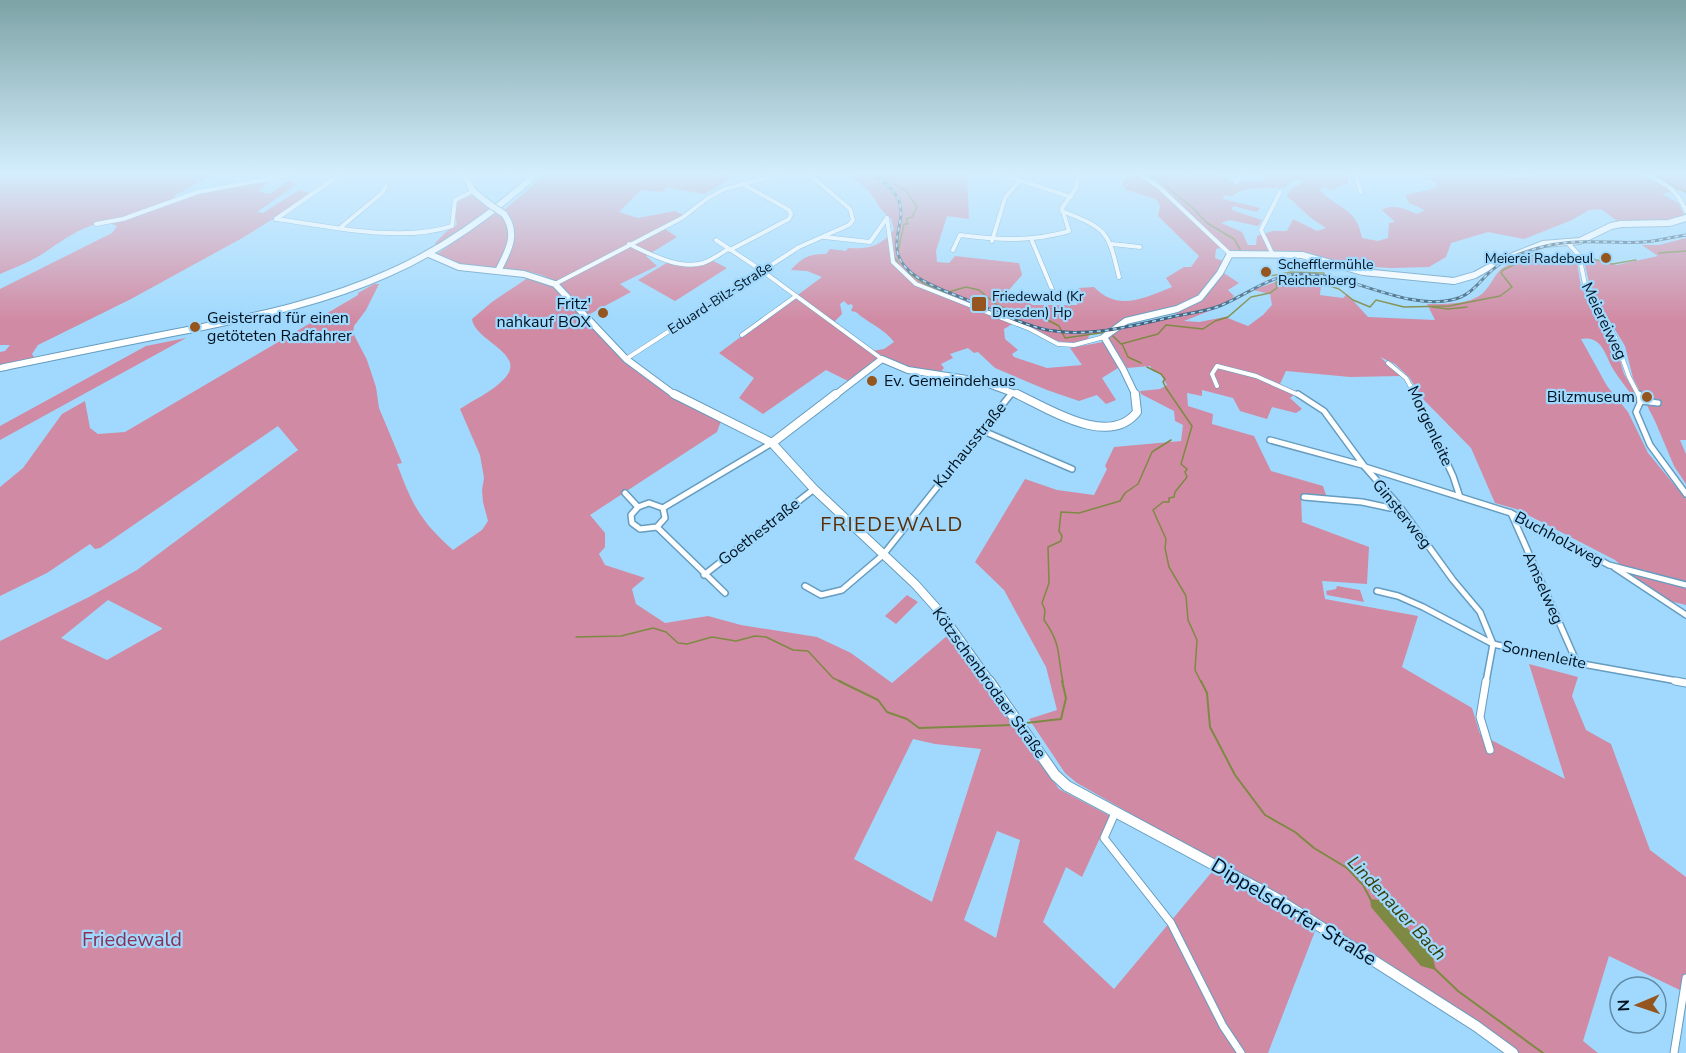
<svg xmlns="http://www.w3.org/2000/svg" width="1686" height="1053" font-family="'Nunito Sans',sans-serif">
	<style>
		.green { fill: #d18aa3; fill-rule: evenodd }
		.water { fill: #7e8944 }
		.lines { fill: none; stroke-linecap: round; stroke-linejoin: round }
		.stream-far1 { stroke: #7e8944; stroke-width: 1.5 }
		.stream { stroke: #7e8944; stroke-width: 2 }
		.street-far2-casing { stroke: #659cbf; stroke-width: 5 }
		.street-far1-casing { stroke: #659cbf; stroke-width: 8 }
		.street-casing { stroke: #659cbf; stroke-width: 9 }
		.secondary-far2-casing { stroke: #659cbf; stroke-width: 8 }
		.secondary-far1-casing { stroke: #659cbf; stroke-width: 10 }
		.secondary-casing { stroke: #659cbf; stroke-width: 12 }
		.street-far2 { stroke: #fff; stroke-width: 4 }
		.street-far1 { stroke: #fff; stroke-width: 5 }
		.street { stroke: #fff; stroke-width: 7 }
		.secondary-far2 { stroke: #fff; stroke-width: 6 }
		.secondary-far1 { stroke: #fff; stroke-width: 8 }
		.secondary { stroke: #fff; stroke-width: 10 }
		.rail-casing { stroke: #41637a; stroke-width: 3 }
		.rail { stroke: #a0d9fd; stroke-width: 1.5; stroke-dasharray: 4; stroke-linecap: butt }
		.secondary-bridge-casing { stroke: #659cbf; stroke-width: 8; stroke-linecap: butt }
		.secondary-bridge { stroke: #fff; stroke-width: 6 }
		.poi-dot { fill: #95551e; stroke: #a0d9fd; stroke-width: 2 }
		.labels { text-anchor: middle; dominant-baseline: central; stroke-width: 4.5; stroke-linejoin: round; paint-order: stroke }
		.far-poi-label { font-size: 14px; fill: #001320; stroke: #a0d9fd; text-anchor: start }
		.far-street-label { font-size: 14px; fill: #001320; stroke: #a0d9fd }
		.poi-label { font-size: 16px; fill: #001320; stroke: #a0d9fd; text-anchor: end }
		.street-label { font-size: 16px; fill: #001320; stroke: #a0d9fd }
		.water-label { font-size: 18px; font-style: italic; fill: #383f08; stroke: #a0d9fd }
		.quarter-label { font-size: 20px; letter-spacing: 1.5px; fill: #592e06; stroke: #a0d9fd }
		.near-street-label { font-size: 20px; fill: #001320; stroke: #a0d9fd }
		.near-park-label { font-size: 20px; fill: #893257; stroke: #a0d9fd }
	</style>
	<rect width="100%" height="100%" fill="#a0d9fd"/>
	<g class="green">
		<path d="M0,174H214L174,196L176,199L271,180L258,191L270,194L289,180L297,184L257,212L263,213L299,190L313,194L244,237L131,299L38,345L32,354L34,357H40L0,365V352L5,351L10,345H0V289L112,233L117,226C92,215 59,244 39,256C27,263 13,268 0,274Z"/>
		<path d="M546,174H714L717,176L731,175L729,180L704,194L667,187L663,192L641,190L619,212L638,218L675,211L684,215L662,227L677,237L646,256L657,266L620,284L631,292L588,315C577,303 565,287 551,279C516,261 468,279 437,254L495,213L498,215Z"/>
		<path d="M849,174H967L969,219L947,216L936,251L937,262L949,263L955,256L1019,263L1022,275L1008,291L1033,305H1077L1079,288L1094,287C1118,312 1144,298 1172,287L1166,278L1184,267H1191L1199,256L1158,216L1160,206L1156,199L1126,190L1122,184L1127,176L1184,174L1186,176L1219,174L1236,185L1240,181H1265V174H1344L1348,176V184L1339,186L1334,190L1325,187L1319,189C1338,211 1356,205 1362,238L1378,241L1388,238L1389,223L1395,222L1382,210C1394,203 1405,209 1417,214L1425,210L1409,203L1405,195L1436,188V182L1425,179L1426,174H1506L1514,178L1545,174H1686V192L1677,190L1662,194L1678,203L1685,216L1668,222L1620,223L1601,209L1589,210L1572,220L1524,239L1488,232L1451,243L1446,257L1429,267L1390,268L1347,265L1308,254L1232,252L1224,247L1216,249L1215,258L1223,261L1219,270L1239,283L1228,290L1234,296L1227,304L1184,321L1199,322L1225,317L1248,326L1263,315L1272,305L1270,294L1253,290L1292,276L1321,283L1320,295L1343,298L1347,294L1368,317L1435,320L1427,304C1444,304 1468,305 1482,294C1489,288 1493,278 1499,271C1511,258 1559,253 1576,256L1581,287L1615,344L1624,374L1638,398H1634C1627,388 1619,379 1613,369C1605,355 1602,335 1581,339L1607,386L1628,412L1648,453L1686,499V605L1657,598L1615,560L1516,509L1495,503L1471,448L1424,400L1409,377L1395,364L1380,357L1401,376L1350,377L1286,371L1280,384L1298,392L1290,398L1302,409L1296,413L1272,407L1267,419L1240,411L1233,398L1202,390V396L1187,393L1188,406L1213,414L1212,424L1254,436L1271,471L1323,486L1327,498L1301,496L1302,522L1369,547L1367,584L1322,581L1325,599L1418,616L1402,667L1472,708L1480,734L1565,779L1529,664L1578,677L1572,696L1586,730L1611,744L1650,850L1686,877V993L1609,956L1583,1041L1598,1053H1516L1275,896L1077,783L1065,773L1029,719L1057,710L1046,667L1004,590L975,562L1025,479L1057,490L1094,495L1107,469L1105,466L1114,447L1181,441L1183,425L1175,421L1174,411L1141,394L1140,391L1160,389L1167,385L1159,372H1154L1150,366L1127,368L1108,337L1120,327L1179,316L1170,308L1121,323L1104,332L1089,334L1088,341C1058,348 1043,334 1017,321L1004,329L1005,339L1018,350L1012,354L1014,357L1047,368L1082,365L1070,348L1103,342L1118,368L1102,378L1116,400L1106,404L1097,395L1079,401L1047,390L995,368L978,352L974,353L968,348L950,354L953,358L941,364L944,368L938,375L912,370L882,359L850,382L826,370L763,414L739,398L754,378L719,353L822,277L807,271L791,270C801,258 811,253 826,254L830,249L846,251L848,248C870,249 879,247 894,230L891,218C876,207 879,203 868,190C863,184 855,182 849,174ZM1298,179L1304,182L1291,189L1287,196L1311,218L1326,228L1317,231L1293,219L1287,231H1273L1257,236L1256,245H1248L1242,232L1221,223L1230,220L1258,226L1262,220L1232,210L1233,206L1257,212L1260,208L1223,199L1224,195L1233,196C1243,184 1271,190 1286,187L1291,181ZM844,301L848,305L851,304L853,306L851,311L856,312C868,323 885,329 894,342L884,349L872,351L834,322L842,314L840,304Z"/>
		<path d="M471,195L492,210L436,247L435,243L447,231L457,225L454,209L457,202Z"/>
		<path d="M1686,238V440H1680L1686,454V484L1674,466L1655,421L1633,378L1625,346L1591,290L1583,257L1617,265L1658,256L1642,245H1659Z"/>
		<path d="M711,260L727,268L675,301L638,280L670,261L701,266Z"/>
		<path d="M532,275L553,285L622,358L721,421L717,432L590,515L605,533V547L599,554L605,565L645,578L632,589L636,604L665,623L708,616L741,625L817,637L851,653L892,683L948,635L1059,789L1110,816L1082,877L1066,867L1043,922L1114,989L1211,873L1213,866L1317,926L1268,1053H0V641L89,597L137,570L298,450L278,426L100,548L95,549L90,544L47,573L0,596V487L23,468L62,414L85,401L90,428L98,434L125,432L358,295V293L374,284H379L366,310L354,326L353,333L367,360L376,387L379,408L402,463L397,464C412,504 420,521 453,550L482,530L488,521L483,502L482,490L484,478L480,455L460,409C473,400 492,392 503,380C530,354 475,342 472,319L492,302ZM108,600L162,628V629L107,660L61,638ZM913,739L935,744L981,749L932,902L854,859ZM997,831L1020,840L996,938L964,920Z"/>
		<path d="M186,338L0,440V426L146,346Z"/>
		<path d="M1337,586L1360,590L1364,602L1327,595L1326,591L1336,589Z"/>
		<path d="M907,595L918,602L896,624L885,616Z"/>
	</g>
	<path class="water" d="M1370,899L1379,900L1387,906L1432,955L1436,970L1421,966L1371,907Z"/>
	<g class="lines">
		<g class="stream-far1">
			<path d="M878,174L906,191L917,207L912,217L906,219L908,224H904L898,251"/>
			<path d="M1151,174L1193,208L1207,223L1234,239L1240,249"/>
			<path d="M1653,174L1686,192"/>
			<path d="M1659,253L1686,251"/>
			<path d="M894,256L899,265"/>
			<path d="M1582,256L1612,264L1636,260"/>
			<path d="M907,272L926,285L945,293L966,287L979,290L997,305L1029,318L1042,317L1059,326L1065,338L1107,332"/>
			<path d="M1270,276L1291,272L1324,273V275"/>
			<path d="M1432,307L1448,309L1467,307"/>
			<path d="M1111,334L1121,344L1158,334L1166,325L1203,329L1215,321L1228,317L1251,297L1270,293L1277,288L1276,282L1286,277L1311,280L1339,289L1353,300L1370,307L1376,300L1404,307L1449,306L1500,296L1512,287L1501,273L1503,270L1534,255"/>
			<path d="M1122,344L1128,357L1141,363"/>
			<path d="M1147,367L1161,374L1165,379L1163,382L1166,388L1192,426L1181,464L1187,469L1185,472L1187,477L1175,492L1174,497L1169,498V502H1163L1153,510L1166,539L1165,548L1169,567L1186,596L1188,620L1197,640L1195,670L1201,682"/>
			<path d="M576,637L621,636L653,628L666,632L678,643L687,644L712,637L736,641L755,636L766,637L793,650L808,651L833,678L842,682"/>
			<path d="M1063,682C1057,655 1062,645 1044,620L1045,610L1042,603L1049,583L1048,547L1061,541L1062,536L1059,531L1061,512L1079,513L1120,501L1125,493L1138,484L1152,452L1171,440"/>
		</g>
		<g class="stream">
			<path d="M839,681L878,700L887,712L907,719L919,728L1013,725"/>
			<path d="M1201,681L1207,693L1210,727L1235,775L1265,815L1295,832L1314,848L1347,868L1363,885L1371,900"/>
			<path d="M1026,723L1061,719L1066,698L1062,681"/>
			<path d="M1435,969L1458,991L1543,1053"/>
		</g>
		<g class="street-far2-casing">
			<g id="street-far2">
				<path d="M1000,174L1071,197"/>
				<path d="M1140,174L1159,187L1230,254"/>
				<path d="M1355,174L1361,192"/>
				<path d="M1645,174C1667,184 1676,189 1686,211"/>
				<path d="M1236,182L1242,174"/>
				<path d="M1062,211C1107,229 1108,230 1119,277"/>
				<path d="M887,218L893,262L916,284L1030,329L1058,344L1074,345L1104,337"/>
				<path d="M276,219C329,226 400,243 452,226L455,200L473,191"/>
				<path d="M276,219L341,174"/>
				<path d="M96,224L123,219L198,192L295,174"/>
				<path d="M340,228L382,193L386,186"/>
				<path d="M824,237L870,242L887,218"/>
				<path d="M716,240L761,270L882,359"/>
				<path d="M992,241L1005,198L1019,181"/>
				<path d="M1032,241L1052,289"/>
				<path d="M1566,241L1579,255L1586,289L1615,337L1629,377L1639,396"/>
				<path d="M629,244C650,254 679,270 703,263C712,260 720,254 728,249"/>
				<path d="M1112,244L1140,247"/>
				<path d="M730,250L789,219L791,214L789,210L741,183"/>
				<path d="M953,250L960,235C998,240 1032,242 1069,231L1062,208L1076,188L1078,174"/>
				<path d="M1272,253L1261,230L1280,192"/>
				<path d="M555,284L682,218L708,198L725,189L781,174"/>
				<path d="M742,335L796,296"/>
				<path d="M626,359L799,247L849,225L853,220L850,209L809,174"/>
				<path d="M1388,363L1406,378L1416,396"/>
				<path d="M1217,386L1212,374L1217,366L1256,376L1301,396"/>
				<path d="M1010,396L1012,393"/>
			</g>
		</g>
		<g class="street-far1-casing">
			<g id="street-far1">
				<path d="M1298,394L1324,411L1365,467L1400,507L1453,580L1480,612L1493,644L1486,682"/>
				<path d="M1415,394L1453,476L1460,497"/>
				<path d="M1639,394L1640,403L1636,412L1650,445L1686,494"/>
				<path d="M1641,401L1658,403"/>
				<path d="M981,430L1072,469"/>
				<path d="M1270,440L1362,465"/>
				<path d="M1365,467L1511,513L1609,565L1686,585"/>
				<path d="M625,493L638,507"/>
				<path d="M1304,497L1362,502L1390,508L1400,507"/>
				<path d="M649,503L663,508L665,518L657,527L640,529L632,523L631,515L638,507Z"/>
				<path d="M663,508L772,443"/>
				<path d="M1511,513L1577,663"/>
				<path d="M657,527L725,593"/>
				<path d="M1615,568L1686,615"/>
				<path d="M704,575L814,489"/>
				<path d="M805,586L821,595L842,590L883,555L1011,394"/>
				<path d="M1377,591L1398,596L1423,607L1493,644L1577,663L1683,682"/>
			</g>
		</g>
		<g class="street-casing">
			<g id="street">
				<path d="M1486,681L1480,717L1490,750"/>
				<path d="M1675,681L1686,683"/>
				<path d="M1115,813L1104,838L1171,923L1223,1026L1241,1053"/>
				<path d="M1674,1053L1686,978"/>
			</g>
		</g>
		<g class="secondary-far2-casing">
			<g id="secondary-far2">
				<path d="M464,174L473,191L489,204"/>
				<path d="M429,254L459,267L524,274L555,284L626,359L676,396"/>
				<path d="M499,269C509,250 518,233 504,214"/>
				<path d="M0,368C63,355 125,342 188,330C256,316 325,302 389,273C444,249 492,214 536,174"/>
				<path d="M834,396L882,359L908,370L980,381L1021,396"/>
				<path d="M1136,396L1123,369L1104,337L1126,321L1177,309L1200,298L1220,273L1230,254L1302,255L1363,272L1454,281L1475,275L1498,262L1543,244L1580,241L1611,226L1621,224L1669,223L1686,218"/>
			</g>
		</g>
		<g class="secondary-far1-casing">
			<g id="secondary-far1">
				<path d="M674,394L772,443L814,489L915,584L940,612L990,682"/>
				<path d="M1017,394C1049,409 1109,448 1137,412L1135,394"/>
				<path d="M772,443L836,394"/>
			</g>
		</g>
		<g class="secondary-casing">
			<path id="secondary" d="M989,681L1055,775L1067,786L1274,897L1476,1026L1513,1053"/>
		</g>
		<use href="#street-far2" class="street-far2"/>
		<use href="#street-far1" class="street-far1"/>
		<use href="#street" class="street"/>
		<use href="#secondary-far2" class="secondary-far2"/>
		<use href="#secondary-far1" class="secondary-far1"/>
		<use href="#secondary" class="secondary"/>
		<g class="rail-casing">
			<path id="rail" d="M874,174C882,181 892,187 897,197C912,224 876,249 917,277C934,288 954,294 972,302C997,312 1021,324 1047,330C1089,338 1136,325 1176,316C1191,313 1208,311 1222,305C1248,294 1270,275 1299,274C1349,272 1402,310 1451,300C1471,296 1477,284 1491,271C1505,258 1529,250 1546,246C1578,238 1612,244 1644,242C1658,241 1672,237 1686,235"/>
		</g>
		<use href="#rail" class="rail"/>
		<g class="secondary-bridge-casing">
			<path id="secondary-bridge" d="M489,204L504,214"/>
		</g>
		<use href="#secondary-bridge" class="secondary-bridge"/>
	</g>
	<linearGradient id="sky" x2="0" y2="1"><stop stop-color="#7da3a6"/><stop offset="0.54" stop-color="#d4eefe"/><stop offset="1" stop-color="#d4eefe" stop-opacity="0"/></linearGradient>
	<rect width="1686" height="321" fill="url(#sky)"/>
	<g class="poi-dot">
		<circle cx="1606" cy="258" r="6"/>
		<circle cx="1266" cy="272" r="6"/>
		<rect x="971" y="296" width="16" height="16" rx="3"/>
		<circle cx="603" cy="313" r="6"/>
		<circle cx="195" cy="327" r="6"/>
		<circle cx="872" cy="381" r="6"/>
		<circle cx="1647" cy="397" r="6"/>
	</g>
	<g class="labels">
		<g class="far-poi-label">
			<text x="1594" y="258" text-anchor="end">Meierei Radebeul</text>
			<text x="1278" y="264">Schefflermühle<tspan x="1278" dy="16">Reichenberg</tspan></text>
			<text x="992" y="296">Friedewald (Kr<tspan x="992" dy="16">Dresden) Hp</tspan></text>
		</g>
		<g class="far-street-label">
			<text transform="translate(720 298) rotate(-33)">Eduard-Bilz-Straße</text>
		</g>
		<g class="poi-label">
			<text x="591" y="304">Fritz'<tspan x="591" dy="18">nahkauf BOX</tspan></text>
			<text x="207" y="318" text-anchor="start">Geisterrad für einen<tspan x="207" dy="18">getöteten Radfahrer</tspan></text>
			<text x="884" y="381" text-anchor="start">Ev. Gemeindehaus</text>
			<text x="1635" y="397">Bilzmuseum</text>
		</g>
		<g class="street-label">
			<text transform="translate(1604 321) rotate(64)">Meiereiweg</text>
			<text transform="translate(1430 426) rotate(65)">Morgenleite</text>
			<text transform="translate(970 445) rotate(-51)">Kurhausstraße</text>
			<text transform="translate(1402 514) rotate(51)">Ginsterweg</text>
			<text transform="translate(759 532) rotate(-38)">Goethestraße</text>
			<text transform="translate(1559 539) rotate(28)">Buchholzweg</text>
			<text transform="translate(1543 588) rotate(66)">Amselweg</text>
			<text transform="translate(1544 655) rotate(12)">Sonnenleite</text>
			<text transform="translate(989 683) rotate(54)">Kötzschenbrodaer Straße</text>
		</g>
		<g class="water-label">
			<text transform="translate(1397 908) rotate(47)">Lindenauer Bach</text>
		</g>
		<g class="quarter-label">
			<text x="892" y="524">FRIEDEWALD</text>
		</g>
		<g class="near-street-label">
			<text transform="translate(1294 912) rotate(31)">Dippelsdorfer Straße</text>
		</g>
		<g class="near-park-label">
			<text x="132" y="939">Friedewald</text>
		</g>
	</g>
	<g transform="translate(1638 1005) rotate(268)"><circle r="28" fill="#a0d9fd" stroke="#608aa5" stroke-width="1.5"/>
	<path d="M0-4.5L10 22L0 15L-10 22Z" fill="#95551e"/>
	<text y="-9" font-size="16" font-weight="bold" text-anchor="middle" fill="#001320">N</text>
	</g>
</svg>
